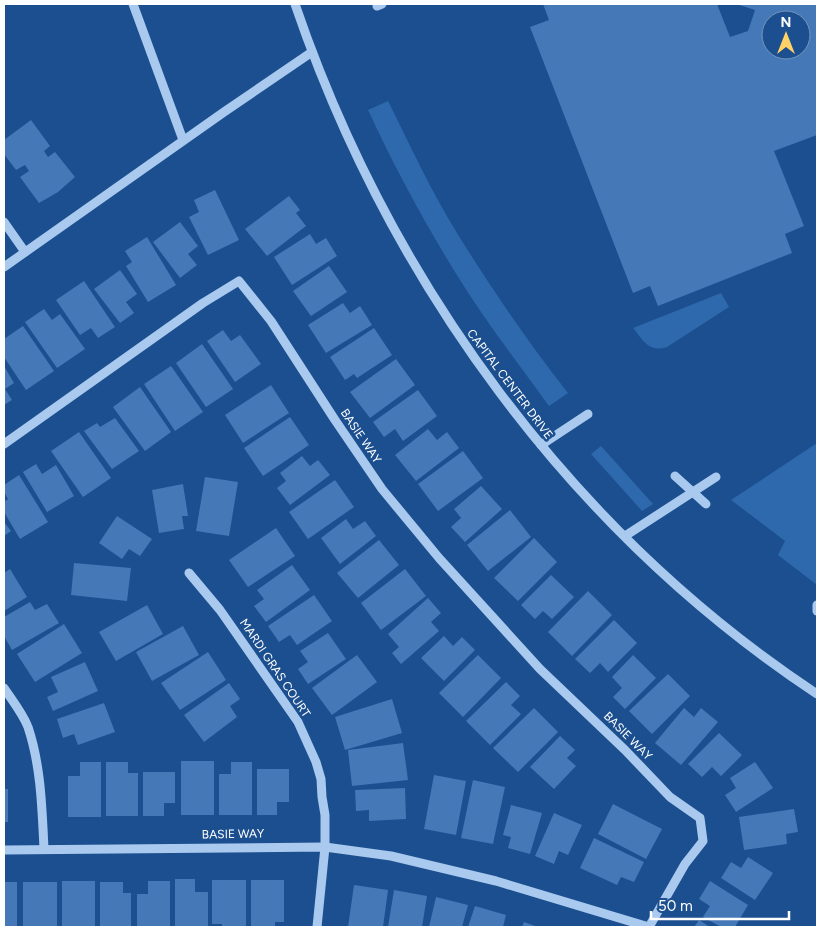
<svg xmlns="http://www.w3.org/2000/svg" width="821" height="931" font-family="Figtree,sans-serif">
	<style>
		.green { fill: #2e69ad }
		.building { fill: #4478b7; fill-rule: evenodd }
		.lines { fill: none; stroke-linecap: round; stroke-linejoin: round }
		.minor { stroke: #a9c9ee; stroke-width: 9 }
		.labels { text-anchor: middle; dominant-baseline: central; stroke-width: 5; stroke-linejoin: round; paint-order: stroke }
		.street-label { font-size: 12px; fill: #fff; stroke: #1b4f8f }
	</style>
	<rect width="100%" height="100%" fill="#1b4f8f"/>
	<g class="green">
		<path d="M388,101C410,145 431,191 457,233C491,288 528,342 568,393L549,406C517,362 483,318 455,272C423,220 394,166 368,110Z"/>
		<path d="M721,293L729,307L667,347C649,353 643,340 633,328Z"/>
		<path d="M817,443V585L778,555L785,541L731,500Z"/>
		<path d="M601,446L653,504L642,511L591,454Z"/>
	</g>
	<g class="building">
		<path d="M543,4H717L730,37L748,31L755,10L736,4H817V135L774,151L804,226L785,234L792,253L658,306L650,286L633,293L530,27L549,20ZM771,20H801V50H771Z"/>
		<path d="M31,120L50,146L44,151L48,157L55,152L75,177L58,192L39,203L20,177L29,171L25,165L16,170L4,154V140Z"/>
		<path d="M215,190L239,240L208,255L189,217L199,212L194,200Z"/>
		<path d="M289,196L300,210L296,213L306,226L267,256L245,229Z"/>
		<path d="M180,222L198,246L188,254L197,265L180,278L153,242Z"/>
		<path d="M310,234L316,244L326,238L337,256L292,285L274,257Z"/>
		<path d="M147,237L176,285L148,302L126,266L132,262L125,251Z"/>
		<path d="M329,266L347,292L311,316L293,291Z"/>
		<path d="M120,270L137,294L126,302L134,313L120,323L94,289Z"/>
		<path d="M84,281L115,327L98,338L91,328L80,335L56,300Z"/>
		<path d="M343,303L350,313L360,306L372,325L326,353L308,325Z"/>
		<path d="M44,309L52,320L60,314L85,349L57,368L25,322Z"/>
		<path d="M23,326L54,371L26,390L4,357V339Z"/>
		<path d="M374,328L392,355L357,378L354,374L345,380L330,357Z"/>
		<path d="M223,330L231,341L240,335L261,364L235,382L207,341Z"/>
		<path d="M202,344L233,389L206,407L176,363Z"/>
		<path d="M396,359L415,385L370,418L350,392Z"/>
		<path d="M4,366L14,383L5,389L12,400L4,405Z"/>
		<path d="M171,366L203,412L175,431L144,384Z"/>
		<path d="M271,385L289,413L243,443L225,415Z"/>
		<path d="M140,387L171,432L145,451L113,407Z"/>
		<path d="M418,390L437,416L403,441L395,429L384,437L373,422Z"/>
		<path d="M290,417L309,445L263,476L244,448Z"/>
		<path d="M115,418L139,451L112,469L84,431L97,423L100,427Z"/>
		<path d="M428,429L437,440L447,432L459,448L416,481L395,455Z"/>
		<path d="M79,432L111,478L83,497L51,451Z"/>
		<path d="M463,451L483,478L438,511L418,484Z"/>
		<path d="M302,456L310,466L318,460L330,475L290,505L277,488L286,481L280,473Z"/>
		<path d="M36,464L42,474L56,465L74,496L47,512L23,472Z"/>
		<path d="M19,475L48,522L20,539L4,512V502L8,499L4,492V485Z"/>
		<path d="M205,477L238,482L229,536L196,531Z"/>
		<path d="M335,480L354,507L308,539L289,512Z"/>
		<path d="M183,484L188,516H182L184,529L159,533L152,490Z"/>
		<path d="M481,486L502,509L465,542L451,527L461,518L454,509Z"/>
		<path d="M510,510L531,537L488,571L467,545Z"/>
		<path d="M117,516L152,539L140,556L129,549L122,559L99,543Z"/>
		<path d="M346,519L353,529L365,521L376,536L340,564L321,538Z"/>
		<path d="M4,522L11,531L4,536Z"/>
		<path d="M276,528L295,556L248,587L229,560Z"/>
		<path d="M534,538L557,562L518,601L494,578Z"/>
		<path d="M379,540L399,565L358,598L337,573Z"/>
		<path d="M74,563L131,568L127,601L71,595Z"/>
		<path d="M292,565L310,590L266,622L254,606L264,599L257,590Z"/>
		<path d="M10,569L27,597L4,611V573Z"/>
		<path d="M405,569L426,596L381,630L361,603Z"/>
		<path d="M551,575L574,597L552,619L543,611L535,619L521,605Z"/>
		<path d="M588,591L612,615L572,656L548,632Z"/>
		<path d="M314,595L332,621L297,645L290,635L279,642L268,626Z"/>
		<path d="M428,598L441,613L431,622L439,631L401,664L392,653L399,647L388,634Z"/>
		<path d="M30,602L35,610L47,604L59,623L12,650L4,636V617Z"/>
		<path d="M147,605L163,634L116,661L99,632Z"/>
		<path d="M614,620L637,643L608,672L600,663L590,673L575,659Z"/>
		<path d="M64,624L82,653L35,682L17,654Z"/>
		<path d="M183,626L199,655L152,681L136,652Z"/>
		<path d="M328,633L346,659L308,684L298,669L308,662L300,651Z"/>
		<path d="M444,636L453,646L462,637L475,650L444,681L421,658Z"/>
		<path d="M208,652L226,680L180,710L161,683Z"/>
		<path d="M357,655L377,682L332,715L312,688Z"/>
		<path d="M478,655L501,678L463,717L439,693Z"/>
		<path d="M633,655L656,678L625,709L613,697L622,688L612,677Z"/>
		<path d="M85,662L98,691L53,711L47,697L58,692L51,677Z"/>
		<path d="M668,674L690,696L652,734L629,711Z"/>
		<path d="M506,682L520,696L511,705L521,714L490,745L466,721Z"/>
		<path d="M229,683L240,699L230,706L237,717L204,742L184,715Z"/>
		<path d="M392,699L402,733L345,750L335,717Z"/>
		<path d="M104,703L115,732L78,745L74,734L63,738L57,719Z"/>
		<path d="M534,708L558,732L518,772L493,748Z"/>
		<path d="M684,708L694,717L701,708L718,722L681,765L655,743Z"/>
		<path d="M719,733L742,755L721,776L712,767L702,777L688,764Z"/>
		<path d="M560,736L575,750L567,758L576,766L554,789L530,767Z"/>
		<path d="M403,743L408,780L352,786L348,750Z"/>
		<rect x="181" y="761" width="33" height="54"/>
		<path d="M80,762H101V817H68V776H80Z"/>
		<path d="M106,762H128V773H138V816H106Z"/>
		<path d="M231,762H252V815H219V774H231Z"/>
		<path d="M755,762L773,788L736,812L725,795L736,788L730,778Z"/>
		<path d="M257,769H289V802H277V815H257Z"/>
		<path d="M143,772H175V803H164V816H143Z"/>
		<path d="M434,775L466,781L456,835L424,829Z"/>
		<path d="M473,780L505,787L493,844L461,838Z"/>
		<path d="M405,788L406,819L369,821V810L356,811L355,790Z"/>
		<rect x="4" y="789" width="4" height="33"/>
		<path d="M613,804L662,829L646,859L598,834Z"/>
		<path d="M511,805L542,813L530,854L508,848L511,837L503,835Z"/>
		<path d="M794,809L798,832L786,834L787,844L744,850L739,817Z"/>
		<path d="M554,813L582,825L568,855L559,851L554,864L535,856Z"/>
		<path d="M594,838L644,862L634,882L621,877L617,885L580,868Z"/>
		<path d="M748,857L773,873L755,900L721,878L731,862L741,868Z"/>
		<path d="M175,879H195V892H208V927H175Z"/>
		<path d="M212,880H246V927H222V924H212Z"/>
		<path d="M251,880H284V922H275V927H251Z"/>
		<rect x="62" y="881" width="33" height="46"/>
		<path d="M148,881H170V926L137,927V894H148Z"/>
		<path d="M710,881L748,905L735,927H721L703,917L710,906L699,899Z"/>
		<rect x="4" y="882" width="13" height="44"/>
		<rect x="23" y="882" width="34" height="45"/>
		<path d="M100,882H123V893H131V926H100Z"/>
		<path d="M354,885L388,890L383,927H348Z"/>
		<path d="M394,890L427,896L422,927H388Z"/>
		<path d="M436,897L468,905L462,927H429Z"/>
		<path d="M475,906L506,915L503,927H468Z"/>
		<path d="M699,920L710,927H694Z"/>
		<path d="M524,922L538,927H522Z"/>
	</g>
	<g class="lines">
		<g class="minor">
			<path d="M133,4L183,140"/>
			<path d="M295,4C390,282 571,531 817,694"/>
			<path d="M377,6L382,4"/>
			<path d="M4,222L25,252"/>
			<path d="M4,267L224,112L312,52"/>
			<path d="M4,444L203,303L239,281L271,321L335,420L382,489L439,558L540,669L625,750L670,797L700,818L703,841L685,864L649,927L496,881L391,856L325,847L4,850"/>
			<path d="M541,445L588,414"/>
			<path d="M675,476L706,504"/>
			<path d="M625,536L716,477"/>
			<path d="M189,573L220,610L298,722L316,762L321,779L322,797L325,815V847L317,927"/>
			<path d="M817,605V611"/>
			<path d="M4,688C12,700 23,714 28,727C41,766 42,808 44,849"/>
		</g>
	</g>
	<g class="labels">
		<g class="street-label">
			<text transform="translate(510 384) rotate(53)">CAPITAL CENTER DRIVE</text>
			<text transform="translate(361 436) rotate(56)">BASIE WAY</text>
			<text transform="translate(275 668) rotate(56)">MARDI GRAS COURT</text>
			<text transform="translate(628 736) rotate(45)">BASIE WAY</text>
			<text transform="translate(233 834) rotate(-1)">BASIE WAY</text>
		</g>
	</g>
	<rect width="821" height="931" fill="none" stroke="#ffffff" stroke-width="10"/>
	<g transform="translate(786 35)"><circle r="24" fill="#1b4f8f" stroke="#7695bc"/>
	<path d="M0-4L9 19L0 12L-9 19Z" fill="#ffd166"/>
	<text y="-8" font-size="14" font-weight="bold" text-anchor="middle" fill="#ffffff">N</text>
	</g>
	<path d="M651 911v8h138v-8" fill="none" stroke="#ffffff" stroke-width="2.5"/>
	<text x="658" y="911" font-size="15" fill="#ffffff" stroke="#1b4f8f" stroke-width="4" paint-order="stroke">50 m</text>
</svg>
